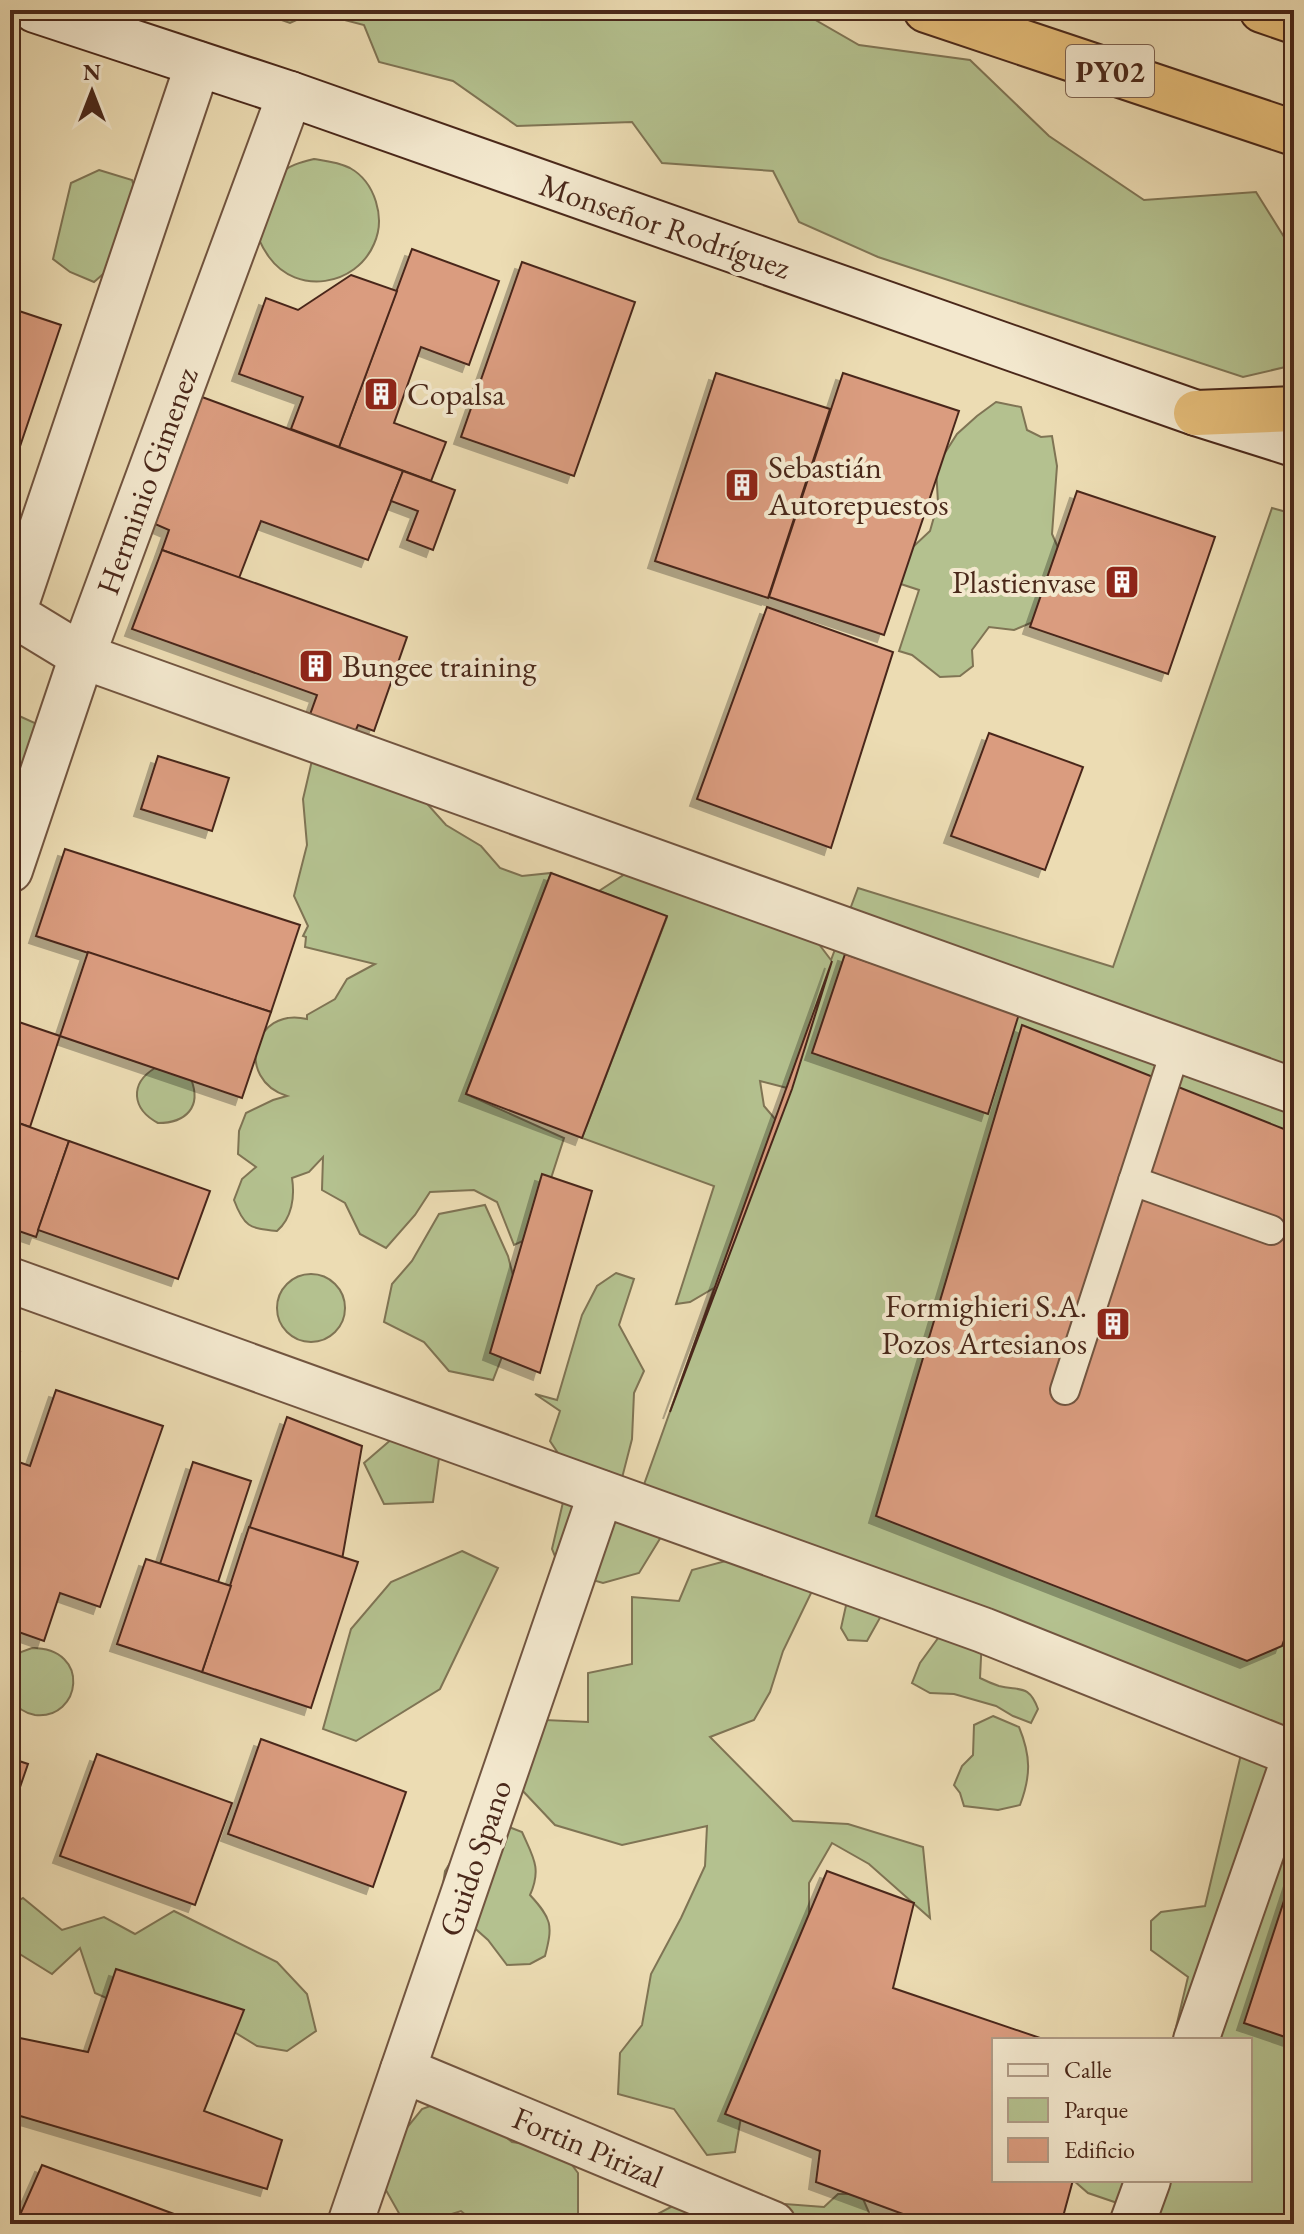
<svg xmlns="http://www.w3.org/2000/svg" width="1304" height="2234" font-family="'EB Garamond',serif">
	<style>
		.green { fill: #b4c18f; stroke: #7f7454; stroke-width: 2; fill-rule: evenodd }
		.building { fill: #da9c7f; stroke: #4a281a; stroke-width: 2; filter: url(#shadow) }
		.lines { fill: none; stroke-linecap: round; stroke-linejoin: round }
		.lane-casing { stroke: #725540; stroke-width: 32 }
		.street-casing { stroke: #725540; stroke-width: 48 }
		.secondary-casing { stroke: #4a281a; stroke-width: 48 }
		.highway-casing { stroke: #4a281a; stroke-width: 48 }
		.lane { stroke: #f3e8ce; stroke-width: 28 }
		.street { stroke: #f3e8ce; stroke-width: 44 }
		.secondary { stroke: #f3e8ce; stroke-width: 44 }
		.highway { stroke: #e6be7a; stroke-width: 44 }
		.labels { text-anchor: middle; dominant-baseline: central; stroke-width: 8; stroke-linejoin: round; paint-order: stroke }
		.shield { fill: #f3e8ce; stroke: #7d6250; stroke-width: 2 }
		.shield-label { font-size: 30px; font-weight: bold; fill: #4a281a }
		.street-label { font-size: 32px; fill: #4a281a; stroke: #f3e8ce }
		.poi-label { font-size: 32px; fill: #4a281a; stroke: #f3e8ce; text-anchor: start }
	</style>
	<defs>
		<filter id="shadow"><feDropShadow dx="-7" dy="7" stdDeviation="0" flood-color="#0004"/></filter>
	</defs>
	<rect width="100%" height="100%" fill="#ecdcb3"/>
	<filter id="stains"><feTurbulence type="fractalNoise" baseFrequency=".0025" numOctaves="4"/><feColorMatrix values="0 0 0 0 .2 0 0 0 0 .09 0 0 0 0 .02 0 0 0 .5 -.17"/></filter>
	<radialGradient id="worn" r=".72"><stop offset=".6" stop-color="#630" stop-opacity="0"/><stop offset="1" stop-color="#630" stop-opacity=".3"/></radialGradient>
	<g class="green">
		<path d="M253,10H798L859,45L970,60L1049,136L1144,200L1256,192L1294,253V365L1243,377L878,257L799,222L773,171L662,163L632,122L517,126L453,81L379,62L364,25L314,12L290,23Z"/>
		<path d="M314,159C327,161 338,162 350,168C375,182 386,218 374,244C356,286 297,296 269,257C264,250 257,238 257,229C258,220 265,209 268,200C279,170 282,167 314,159Z"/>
		<path d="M99,170L132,180L139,203L110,268L94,282L70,272L53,259L71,183Z"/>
		<path d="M996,402L1021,407L1027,430L1041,437L1052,436L1057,466L1052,534L1064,561L1033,622L1014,630L989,627L972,650L973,666L960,676L940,677L912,655L899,651L919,590L870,574L893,544L914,546L930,531L938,503L936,467L957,434L977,416Z"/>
		<path d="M1272,508L1294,514V2224H1129L1132,2208L1088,2193L1073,2180H1250V2040H1173L1188,1977L1151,1950V1921L1161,1912L1205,1906L1243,1746L982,1637L980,1678C986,1681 993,1684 999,1686C1020,1691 1029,1684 1038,1709L1031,1723L1013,1716L996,1706L954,1694L930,1693L912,1683L920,1663L949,1623L891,1598L867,1641L848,1640L841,1628L851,1583L641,1493L714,1288L690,1302L676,1304L714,1186L582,1138L667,917L599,891L645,861L815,939L831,960L858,888L1113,967ZM760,1081L791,1089L775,1119L764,1106Z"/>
		<path d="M17,715L37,724L26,781L10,783V716Z"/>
		<path d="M317,739L422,798L446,825L481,846L500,868L522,876L551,873L466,1094L564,1138L532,1237L514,1245L497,1202L474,1190L430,1192L415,1215L386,1248L360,1234L345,1203L322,1190L323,1157L309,1172L292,1178C295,1197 292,1218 277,1231C249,1228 244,1227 234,1200L242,1179L256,1167L238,1154L239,1131L246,1113L273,1100L287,1096C234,1079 253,1006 307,1019V1015L335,999L347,979L375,964L305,947L306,937L303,936L308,926L294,896L307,845L303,799Z"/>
		<path d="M155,1068L191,1079C202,1107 186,1123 158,1123C132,1109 129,1084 155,1068Z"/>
		<path d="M485,1205L508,1256L516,1287L505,1349L493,1380L449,1371L424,1342L384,1322L392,1284L412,1261L439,1214Z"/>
		<path d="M616,1273L634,1279L619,1325L644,1371L634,1393L632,1439L622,1478L570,1471L550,1441L560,1411L535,1394L557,1400L582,1315L597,1286Z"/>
		<circle cx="311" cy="1308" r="34"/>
		<path d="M442,1436L433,1502L384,1504L364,1463L393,1438Z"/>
		<path d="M568,1481L672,1519L639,1573L603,1583L561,1571L552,1549Z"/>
		<path d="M462,1551L498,1568L440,1689L356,1741L323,1729L351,1629L391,1582Z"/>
		<path d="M733,1559L813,1589L783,1651L770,1692L754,1720L710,1737L793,1821L848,1824L923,1847L930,1918L869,1864L832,1843L809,1883V1944L746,2088L735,2152L707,2155L674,2109L618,2094L620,2053L642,2025L651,1974L681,1918L705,1866L707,1826L622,1845L555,1825L521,1789L523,1719L588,1722V1673L632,1664V1597L679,1601L692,1570Z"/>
		<path d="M32,1648C92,1648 81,1720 35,1715C24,1713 16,1707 10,1698V1664L21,1652Z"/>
		<path d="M993,1716L1019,1727C1031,1756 1031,1776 1020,1805L998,1810L964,1806L960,1793L954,1785L962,1766L973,1755L974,1725Z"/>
		<path d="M509,1827L522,1832C533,1857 542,1868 530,1895C552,1919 553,1925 545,1956L530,1964L507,1965L488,1940L441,1898L445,1871L455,1855Z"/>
		<path d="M23,1898L62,1930L104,1917L135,1934L174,1911L277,1962L307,1994L316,2031L287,2051L257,2046L179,1998L138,2012L95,1993L80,1948L52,1974L10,1948V1906Z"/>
		<path d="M449,2099L489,2123L512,2142L560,2149L578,2173V2224H468L467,2216L461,2211L442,2217L405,2224L378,2176L405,2130L422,2109Z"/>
		<path d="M838,2194H861L870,2215L867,2224H769L785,2204L824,2207Z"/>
		<path d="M684,2200L738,2224H646L648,2219Z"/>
	</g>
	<g class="building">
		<path d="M412,249L499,281L469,365L421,347L394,423L446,442L431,481L339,447Z"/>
		<path d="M522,262L635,302L574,476L461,437Z"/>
		<path d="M351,275L397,291L339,447L291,429L303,397L239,374L266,298L298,310Z"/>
		<path d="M10,308L61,325L10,476Z"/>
		<path d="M716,373L830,409L768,598L655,561Z"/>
		<path d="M843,373L959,411L884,635L769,597Z"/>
		<path d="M202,397L403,471L368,560L261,521L239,578L162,550L169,530L155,524Z"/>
		<path d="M403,471L455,490L433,550L407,540L418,511L391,501Z"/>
		<path d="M1077,491L1215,537L1168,674L1030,627Z"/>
		<path d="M162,550L407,637L374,731L358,725L352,739L307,723L317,695L132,629Z"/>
		<path d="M767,607L893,652L831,848L697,799Z"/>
		<path d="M989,733L1083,767L1045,870L951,836Z"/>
		<path d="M158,756L229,778L212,831L141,809Z"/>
		<path d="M65,849L300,925L271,1012L36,936Z"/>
		<path d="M551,873L667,916L582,1138L466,1094Z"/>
		<path d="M88,952L271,1012L242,1098L60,1036Z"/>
		<path d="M845,954L1019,1014L988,1114L812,1053Z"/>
		<path d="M832,961L792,1089L670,1412Z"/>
		<path d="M10,1019L60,1036L30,1127L10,1120Z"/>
		<path d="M1022,1025L1294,1133V1612L1282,1646L1247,1661L876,1516Z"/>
		<path d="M10,1120L69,1141L36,1237L10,1228Z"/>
		<path d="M69,1141L210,1191L178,1279L38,1230Z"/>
		<path d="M542,1174L592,1191L540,1373L490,1353Z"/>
		<path d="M10,1348L20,1352L10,1382Z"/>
		<path d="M56,1390L163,1426L100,1607L60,1593L44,1641L10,1629V1459L30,1466Z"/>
		<path d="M287,1417L362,1446L340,1571L244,1544Z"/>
		<path d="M193,1462L251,1481L218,1582L160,1564Z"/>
		<path d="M249,1527L358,1562L311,1708L202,1672Z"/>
		<path d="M146,1559L231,1586L202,1672L117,1644Z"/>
		<path d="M261,1739L406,1792L373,1887L228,1834Z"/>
		<path d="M97,1754L232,1803L195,1905L60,1856Z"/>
		<path d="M10,1758L28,1764L10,1816Z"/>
		<path d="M1294,1870V2040L1244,2023Z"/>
		<path d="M827,1871L914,1903L893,1988L1046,2040H994V2180H1073L1061,2224H930L816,2182L820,2151L725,2114Z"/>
		<path d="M116,1969L244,2010L204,2111L282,2140L267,2189L10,2113V2036L88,2052Z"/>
		<path d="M42,2165L201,2224H16Z"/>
	</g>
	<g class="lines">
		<g class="lane-casing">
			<g id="lane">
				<path d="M1133,1181L1271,1230"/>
				<path d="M1065,1390L1176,1049"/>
			</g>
		</g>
		<g class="street-casing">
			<g id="street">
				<path d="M13,614L82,656L1294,1091"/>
				<path d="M10,622L198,64"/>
				<path d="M10,870L79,665L290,94"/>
				<path d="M10,1280L983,1630L1294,1754"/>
				<path d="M1196,2040L1294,1759"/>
				<path d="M403,2070L773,2224"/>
				<path d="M350,2224L601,1493"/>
				<path d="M1132,2224L1148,2180"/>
			</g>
		</g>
		<g class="secondary-casing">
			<path id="secondary" d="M35,10L290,94L1196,413L1294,444"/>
		</g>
		<g class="highway-casing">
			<g id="highway">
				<path d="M926,10L1294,133"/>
				<path d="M1262,10L1294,21"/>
				<path d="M1196,413L1294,409"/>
			</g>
		</g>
		<use href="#lane" class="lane"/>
		<use href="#street" class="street"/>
		<use href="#secondary" class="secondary"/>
		<use href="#highway" class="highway"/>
	</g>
	<defs>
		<g id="building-square" transform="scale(1.8)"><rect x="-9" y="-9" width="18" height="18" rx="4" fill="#8f2418" stroke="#f3e8ce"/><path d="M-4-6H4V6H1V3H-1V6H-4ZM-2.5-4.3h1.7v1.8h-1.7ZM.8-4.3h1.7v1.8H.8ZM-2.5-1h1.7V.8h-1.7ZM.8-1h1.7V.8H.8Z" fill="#fff"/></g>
	</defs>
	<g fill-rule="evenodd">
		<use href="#building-square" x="381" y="394"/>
		<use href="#building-square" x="742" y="485"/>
		<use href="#building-square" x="1122" y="582"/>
		<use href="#building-square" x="316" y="666"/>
		<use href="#building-square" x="1113" y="1324"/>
	</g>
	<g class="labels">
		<rect class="shield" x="1066" y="45" width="88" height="52" rx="6"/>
		<g class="shield-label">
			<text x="1110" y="71">PY02</text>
		</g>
		<g class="street-label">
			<text transform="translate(665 226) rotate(19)">Monseñor Rodríguez</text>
			<text transform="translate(147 481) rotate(-70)">Herminio Gimenez</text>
			<text transform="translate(475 1858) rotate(-71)">Guido Spano</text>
			<text transform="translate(588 2147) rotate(23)">Fortin Pirizal</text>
		</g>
		<g class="poi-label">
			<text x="407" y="394">Copalsa</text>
			<text x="768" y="467">Sebastián<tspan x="768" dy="37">Autorepuestos</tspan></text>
			<text x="1096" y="582" text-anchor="end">Plastienvase</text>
			<text x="342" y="666">Bungee training</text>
			<text x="1087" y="1306" text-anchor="end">Formighieri S.A.<tspan x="1087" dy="37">Pozos Artesianos</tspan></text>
		</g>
	</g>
	<rect width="1304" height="2234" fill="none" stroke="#ecdcb3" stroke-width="40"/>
	<rect x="12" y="12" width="1280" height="2210" fill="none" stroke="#4a281a" stroke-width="4"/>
	<rect x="20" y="20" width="1264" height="2194" fill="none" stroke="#4a281a" stroke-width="2"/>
	<rect x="992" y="2038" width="260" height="144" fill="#f3e8ce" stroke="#af9b86" stroke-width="2"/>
	<rect x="1008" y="2064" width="40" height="12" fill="#f3e8ce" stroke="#af9b86" stroke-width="2"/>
	<text x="1064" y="2078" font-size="24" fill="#4a281a">Calle</text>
	<rect x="1008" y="2098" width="40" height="24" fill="#b4c18f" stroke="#af9b86" stroke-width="2"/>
	<text x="1064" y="2118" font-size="24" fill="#4a281a">Parque</text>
	<rect x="1008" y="2138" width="40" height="24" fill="#da9c7f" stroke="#af9b86" stroke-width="2"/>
	<text x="1064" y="2158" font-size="24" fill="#4a281a">Edificio</text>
	<g transform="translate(92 92)" stroke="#f3e8ce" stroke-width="6" paint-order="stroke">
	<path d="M0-6L14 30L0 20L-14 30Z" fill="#4a281a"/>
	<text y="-12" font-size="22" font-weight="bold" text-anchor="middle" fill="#4a281a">N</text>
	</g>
	<rect width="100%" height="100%" filter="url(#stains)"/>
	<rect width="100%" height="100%" fill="url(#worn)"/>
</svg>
